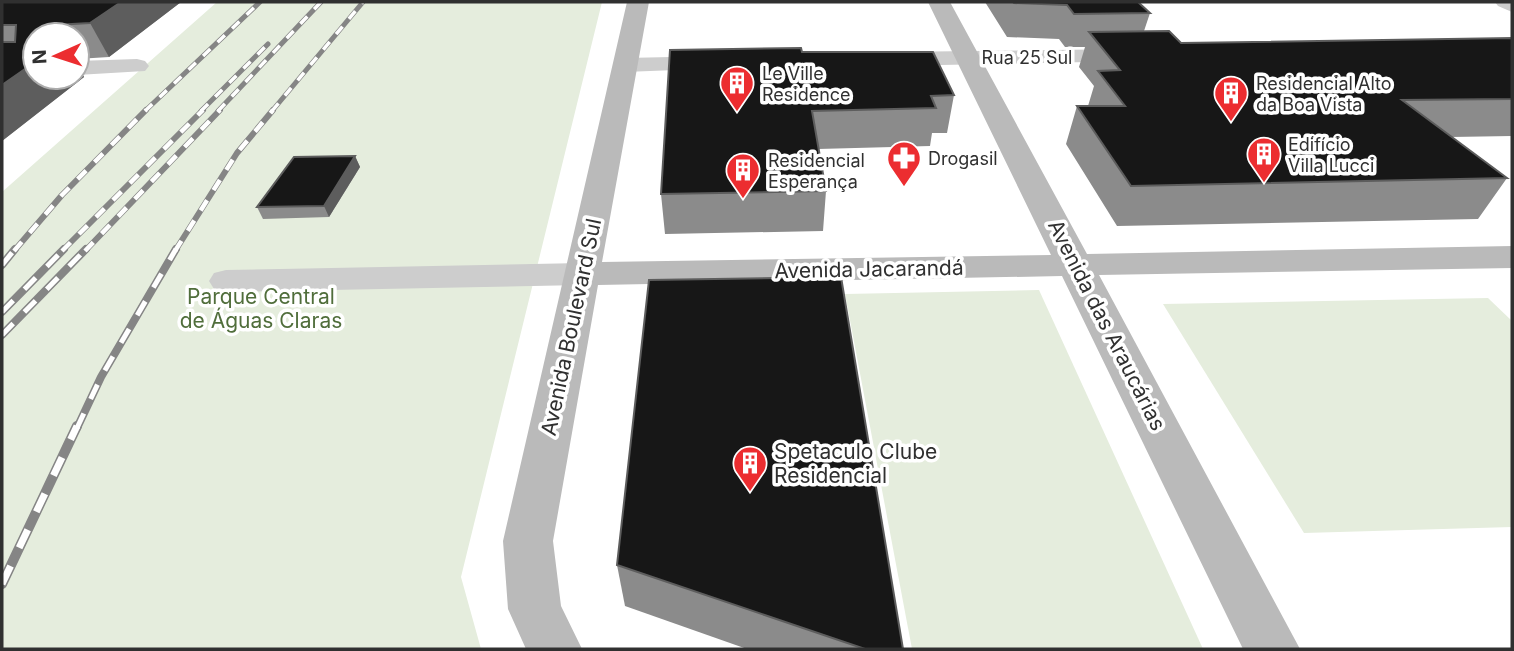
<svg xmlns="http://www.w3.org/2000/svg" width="1514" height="651" font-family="Inter,sans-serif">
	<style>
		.green { fill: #e5eddd }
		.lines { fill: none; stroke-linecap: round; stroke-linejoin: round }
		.street { fill: #cdcdcd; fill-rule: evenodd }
		.secondary { fill: #bababa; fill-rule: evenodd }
		.rail-far3-casing { stroke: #858585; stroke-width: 5 }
		.rail-far2-casing { stroke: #858585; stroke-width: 6 }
		.rail-far1-casing { stroke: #858585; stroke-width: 8 }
		.rail-casing { stroke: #858585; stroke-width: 10 }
		.rail-far3 { stroke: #fff; stroke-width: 3.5; stroke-dasharray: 10; stroke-linecap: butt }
		.rail-far2 { stroke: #fff; stroke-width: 4.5; stroke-dasharray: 12; stroke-linecap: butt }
		.rail-far1 { stroke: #fff; stroke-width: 5; stroke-dasharray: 16; stroke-linecap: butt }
		.rail { stroke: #fff; stroke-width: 7; stroke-dasharray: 20; stroke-linecap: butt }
		.wall { fill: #8b8b8b }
		.shaded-wall { fill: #5d5d5d }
		.building { fill: #171717; stroke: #5d5d5d; stroke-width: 2 }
		.labels { text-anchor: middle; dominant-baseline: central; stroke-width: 7; stroke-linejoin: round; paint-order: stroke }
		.far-street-label { font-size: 18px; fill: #303030; stroke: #fff }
		.far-poi-label { font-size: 18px; fill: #303030; stroke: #fff; text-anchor: start }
		.street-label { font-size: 21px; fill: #303030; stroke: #fff }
		.park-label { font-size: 21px; fill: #506e3b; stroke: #fff }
		.poi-label { font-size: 21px; fill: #303030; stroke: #fff; text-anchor: start }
	</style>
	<rect width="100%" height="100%" fill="#fff"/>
	<g class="green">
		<path d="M217,2H602L461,577L481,649H2V192Z"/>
		<path d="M1039,290L1203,649H912L845,294Z"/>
		<path d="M1488,298L1512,321V527L1304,533L1163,304Z"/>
	</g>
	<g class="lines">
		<g class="street">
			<path d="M1495,2H1512V12L1498,6Z"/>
			<path d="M1131,49L1139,51L1143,56L1139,61L889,66L881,64L877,59L881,54L889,52Z"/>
			<path d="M718,56L726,58L730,63L726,68L625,72L617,70L613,65L617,60L625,58Z"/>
			<path d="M137,59L145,61L149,66L145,71L77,75V61Z"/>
			<path d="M582,263L594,266L599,274L594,282L582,285L226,292L214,289L209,281L214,273L226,270Z"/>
		</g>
		<path class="secondary" d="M627,2H649L602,262L1051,255L928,2H950L1087,254L1512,246V268L1099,275L1300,649H1243L1062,276L598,285L553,541L561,606L582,649H526L508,609L503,541Z"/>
		<g class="rail-far3-casing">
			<g id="rail-far3">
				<path d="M145,111L260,2"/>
				<path d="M201,111L268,44"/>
				<path d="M218,111L321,2"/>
				<path d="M272,111L363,2"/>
			</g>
		</g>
		<g class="rail-far2-casing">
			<g id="rail-far2">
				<path d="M14,251L62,195L146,110"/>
				<path d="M62,251L203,110"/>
				<path d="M85,251L220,110"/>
				<path d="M175,251L237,153L273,110"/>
			</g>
		</g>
		<g class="rail-far1-casing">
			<g id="rail-far1">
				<path d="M2,265L15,249"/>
				<path d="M2,312L64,249"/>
				<path d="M2,335L86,249"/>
				<path d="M77,428L101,377L176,249"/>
			</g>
		</g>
		<g class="rail-casing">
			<path id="rail" d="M2,584L77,426"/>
		</g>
		<use href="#rail-far3" class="rail-far3"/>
		<use href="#rail-far2" class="rail-far2"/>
		<use href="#rail-far1" class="rail-far1"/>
		<use href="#rail" class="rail"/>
	</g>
	<g class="wall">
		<path d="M2,2H181L109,57L77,59V35H35L77,77V66L84,77L2,141Z"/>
		<path d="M985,2H1138L1150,13L1144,31L1181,43L1512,38V136L1451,137L1507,178L1478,219L1117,226L1066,144L1077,106H1088L1094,86L1079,67L1085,47H1065L1059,39L1007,37Z"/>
		<path d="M802,52L954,95L947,133H932L930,146L818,149L826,191L823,231L665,234L661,194Z"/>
		<path d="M355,156L360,167L329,217L263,219L257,207Z"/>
		<path d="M617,565L903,649H747L625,606Z"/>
	</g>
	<g class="shaded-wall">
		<path d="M121,2H181L109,57L90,23Z"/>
		<path d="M55,25L61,35H55Z"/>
		<path d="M35,62V77H77V66L84,77L2,141V85Z"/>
		<path d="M355,156L360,167L329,217L324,206Z"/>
	</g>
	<g class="building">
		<path d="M2,2H121L90,23L55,25V35H35V62L2,85V42H15L16,25H2Z"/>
		<path d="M1013,2H1138L1150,13L1074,14L1067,5L1014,3Z"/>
		<path d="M1169,31L1181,43L1512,38V99L1402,100L1507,178L1131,186L1077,106H1125L1098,71L1120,70L1089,32Z"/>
		<path d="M801,48L802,52H933L954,95L931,96L936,108L812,111L826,191L661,194L670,50Z"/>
		<path d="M355,156L324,206L257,207L294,157Z"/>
		<path d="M841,277L903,649H865L617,565L649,280Z"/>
	</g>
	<defs>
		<g id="building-pin" transform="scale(1.75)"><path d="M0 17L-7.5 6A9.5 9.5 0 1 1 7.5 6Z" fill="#ec2d30" stroke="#fff"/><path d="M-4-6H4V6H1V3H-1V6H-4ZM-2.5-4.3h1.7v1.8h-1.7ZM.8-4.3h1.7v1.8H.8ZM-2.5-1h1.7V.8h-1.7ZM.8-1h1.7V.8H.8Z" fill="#fff"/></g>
		<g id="pharmacy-pin" transform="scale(1.75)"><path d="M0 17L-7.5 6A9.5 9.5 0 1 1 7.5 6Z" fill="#ec2d30" stroke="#fff"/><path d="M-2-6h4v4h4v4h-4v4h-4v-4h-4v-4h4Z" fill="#fff"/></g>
	</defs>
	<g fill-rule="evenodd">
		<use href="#building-pin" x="737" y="83"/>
		<use href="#building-pin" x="1231" y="93"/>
		<use href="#building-pin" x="1264" y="154"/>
		<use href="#pharmacy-pin" x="904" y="158"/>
		<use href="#building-pin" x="743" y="170"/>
		<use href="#building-pin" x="750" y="463"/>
	</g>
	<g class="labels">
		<g class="far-street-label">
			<text x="1027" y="57">Rua 25 Sul</text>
		</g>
		<g class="far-poi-label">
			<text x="762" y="73">Le Ville<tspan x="762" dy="21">Residence</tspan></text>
			<text x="1256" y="83">Residencial Alto<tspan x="1256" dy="21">da Boa Vista</tspan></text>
			<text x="1288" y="144">Edifício<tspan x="1288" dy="21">Villa Lucci</tspan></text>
			<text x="928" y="158">Drogasil</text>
			<text x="768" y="160">Residencial<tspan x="768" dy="21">Esperança</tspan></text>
		</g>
		<g class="street-label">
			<text transform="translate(869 269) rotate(-1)">Avenida Jacarandá</text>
			<text transform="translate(1107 325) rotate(63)">Avenida das Araucárias</text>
			<text transform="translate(571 327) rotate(-78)">Avenida Boulevard Sul</text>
		</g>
		<g class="park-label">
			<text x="261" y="296">Parque Central<tspan x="261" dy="24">de Águas Claras</tspan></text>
		</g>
		<g class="poi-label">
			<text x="774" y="451">Spetaculo Clube<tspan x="774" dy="24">Residencial</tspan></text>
		</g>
	</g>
	<rect width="1514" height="651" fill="none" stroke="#303030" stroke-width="7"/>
	<g transform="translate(56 56) rotate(267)"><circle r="33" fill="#ffffff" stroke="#acacac" stroke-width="2"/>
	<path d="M0-5L12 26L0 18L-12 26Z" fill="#ec2d30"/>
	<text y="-10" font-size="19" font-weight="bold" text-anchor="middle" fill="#303030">N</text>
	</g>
</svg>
